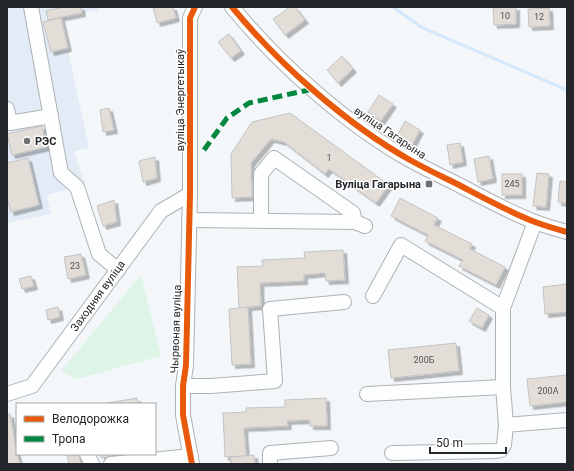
<svg xmlns="http://www.w3.org/2000/svg" width="574" height="471" font-family="Roboto,sans-serif">
	<style>
		.built { fill: #e3ecf6 }
		.green { fill: #ddf4e6 }
		.lines { fill: none; stroke-linecap: round; stroke-linejoin: round }
		.stream { stroke: #d4e8fc; stroke-width: 3 }
		.building { fill: #e3ddd8; stroke: #c3c3c3; filter: url(#shadow) }
		.minor-casing { stroke: #afb2b5; stroke-width: 16 }
		.minor { stroke: #fdfefe; stroke-width: 14 }
		.quiet { stroke: #00873e; stroke-width: 5; stroke-dasharray: 10 5; stroke-linecap: butt }
		.cycleway-casing { stroke: #fff; stroke-width: 8 }
		.cycleway { stroke: #e8590c; stroke-width: 6 }
		.poi-dot { fill: #6c6f73; stroke: #fff; stroke-width: 1.5 }
		.labels { text-anchor: middle; dominant-baseline: central; stroke-width: 3; stroke-linejoin: round; paint-order: stroke }
		.number-label { font-size: 9px; fill: #535456 }
		.street-label { font-size: 11px; fill: #23262a; stroke: #fff }
		.poi-label { font-size: 11px; font-weight: bold; fill: #23262a; stroke: #fff; text-anchor: start }
	</style>
	<defs>
		<filter id="shadow"><feDropShadow dx="3.5" dy="3.5" stdDeviation="0" flood-color="#0004"/></filter>
	</defs>
	<rect width="100%" height="100%" fill="#f4f7fa"/>
	<path class="built" d="M7,7H98V10L61,18L89,148L74,151L85,185L47,195L51,214L7,223Z"/>
	<path class="green" d="M141,275L161,356L77,379L61,371Z"/>
	<g class="lines">
		<path class="stream" d="M393,7L421,27L567,90"/>
	</g>
	<g class="building">
		<path d="M64,7H81L82,13L48,20L46,11Z"/>
		<path d="M153,7H173L176,18L157,23Z"/>
		<path d="M290,7H295L305,20L285,35L273,19Z"/>
		<path d="M516,7V24L494,25L493,8Z"/>
		<path d="M549,8L550,26L529,27L528,9Z"/>
		<path d="M61,18L68,48L51,52L43,22Z"/>
		<path d="M229,34L241,51L231,58L218,42Z"/>
		<path d="M342,56L353,69L338,83L327,70Z"/>
		<path d="M379,95L393,104L381,121L368,112Z"/>
		<path d="M109,108L114,130L103,132L100,110Z"/>
		<path d="M290,113L389,185L376,203L329,169L325,174L284,142L271,139L251,163L252,197L232,198L231,154L252,122Z"/>
		<path d="M405,121L420,130L412,145L397,136Z"/>
		<path d="M42,126L47,147L12,155L7,134Z"/>
		<path d="M460,143L463,162L450,165L447,145Z"/>
		<path d="M489,156L493,179L478,182L474,159Z"/>
		<path d="M155,157L157,178L143,182L139,161Z"/>
		<path d="M28,158L39,205L11,212L7,198V163Z"/>
		<path d="M537,173L549,174L546,207L533,206Z"/>
		<rect x="502" y="174" width="20" height="21"/>
		<path d="M560,181L567,182V203L558,202Z"/>
		<path d="M400,198L438,218L434,225L472,244L470,249L505,267L496,285L459,266L463,260L425,241L428,235L391,216Z"/>
		<path d="M114,200L117,222L103,226L97,206Z"/>
		<path d="M343,250L345,280L326,281L325,273L304,275V281L260,283L261,306L239,308L237,267L263,266L262,260L305,258L304,252Z"/>
		<path d="M81,254L86,275L68,279L64,257Z"/>
		<path d="M31,276L34,286L22,289L19,279Z"/>
		<path d="M567,284V312L545,314L543,287Z"/>
		<path d="M58,307L60,317L48,320L46,310Z"/>
		<path d="M248,307L251,364L232,365L229,309Z"/>
		<path d="M477,308L489,315L482,328L469,321Z"/>
		<path d="M456,343L459,371L391,378L388,350Z"/>
		<path d="M567,375V402L530,406L527,379Z"/>
		<path d="M137,398L138,404H102Z"/>
		<path d="M326,398L327,426H310V420L287,421L288,426L244,428L246,456L225,457L223,413L246,412V408L285,407V400Z"/>
		<path d="M10,414L17,454L20,464H7V415Z"/>
		<path d="M73,454H79L81,464H69L67,455Z"/>
		<path d="M101,454H129L101,458Z"/>
		<path d="M254,455L255,464H231V457Z"/>
	</g>
	<g class="lines">
		<g class="minor-casing">
			<g id="minor">
				<path d="M31,7L61,173L77,187L99,254L118,270"/>
				<path d="M232,7C279,64 346,124 410,160C426,169 443,177 459,185C484,198 509,212 535,222C546,226 556,229 567,232"/>
				<path d="M7,109L10,123L51,116"/>
				<path d="M189,220L355,222L365,226"/>
				<path d="M261,220V174L274,158L353,213L355,222"/>
				<path d="M373,296L401,245L503,308"/>
				<path d="M183,386H211L275,381L270,309L344,302"/>
				<path d="M7,394L32,386L161,211L190,194"/>
				<path d="M367,394L503,387"/>
				<path d="M506,425L567,420"/>
				<path d="M392,453L496,451L501,450L504,445L506,425L503,387V308L535,222"/>
				<path d="M87,454L92,464"/>
				<path d="M111,464L191,456"/>
				<path d="M192,464L183,415V386L186,365L190,194V18L195,7"/>
				<path d="M270,464V453L331,448"/>
			</g>
		</g>
		<use href="#minor" class="minor"/>
		<path class="quiet" d="M204,150L227,118L249,103L313,89"/>
		<g class="cycleway-casing">
			<g id="cycleway">
				<path d="M232,7C279,64 346,124 410,160C426,169 443,177 459,185C484,198 509,212 535,222C546,226 556,229 567,232"/>
				<path d="M192,464L183,415V386L186,365L190,194V18L195,7"/>
			</g>
		</g>
		<use href="#cycleway" class="cycleway"/>
	</g>
	<g class="poi-dot">
		<circle cx="27" cy="141" r="4"/>
		<rect x="425" y="180" width="8" height="8" rx="2"/>
	</g>
	<g class="labels">
		<g class="number-label">
			<text x="505" y="16">10</text>
			<text x="539" y="17">12</text>
			<text x="329" y="158">1</text>
			<text x="512" y="184">245</text>
			<text x="75" y="266">23</text>
			<text x="424" y="360">200Б</text>
			<text x="548" y="391">200А</text>
		</g>
		<g class="street-label">
			<text transform="translate(180 100) rotate(-90)">вуліца Энергетыкаў</text>
			<text transform="translate(390 133) rotate(34)">вуліца Гагарына</text>
			<text transform="translate(98 296) rotate(-54)">Заходняя вуліца</text>
			<text transform="translate(176 329) rotate(-88)">Чырвоная вуліца</text>
		</g>
		<g class="poi-label">
			<text x="35" y="141">РЭС</text>
			<text x="421" y="184" text-anchor="end">Вуліца Гагарына</text>
		</g>
	</g>
	<rect width="574" height="471" fill="none" stroke="#23262a" stroke-width="16"/>
	<rect x="16" y="403" width="140" height="52" fill="#ffffff" stroke="#a7a8aa"/>
	<rect x="24" y="416" width="20" height="6" fill="#e8590c" stroke="#a7a8aa"/>
	<text x="52" y="423" font-size="12" fill="#23262a">Велодорожка</text>
	<rect x="24" y="436" width="20" height="6" fill="#00873e" stroke="#a7a8aa"/>
	<text x="52" y="443" font-size="12" fill="#23262a">Тропа</text>
	<path d="M430 447v6h76v-6" fill="none" stroke="#23262a" stroke-width="2"/>
	<text x="436" y="447" font-size="12" fill="#23262a" stroke="#ffffff" stroke-width="3" paint-order="stroke">50 m</text>
</svg>
